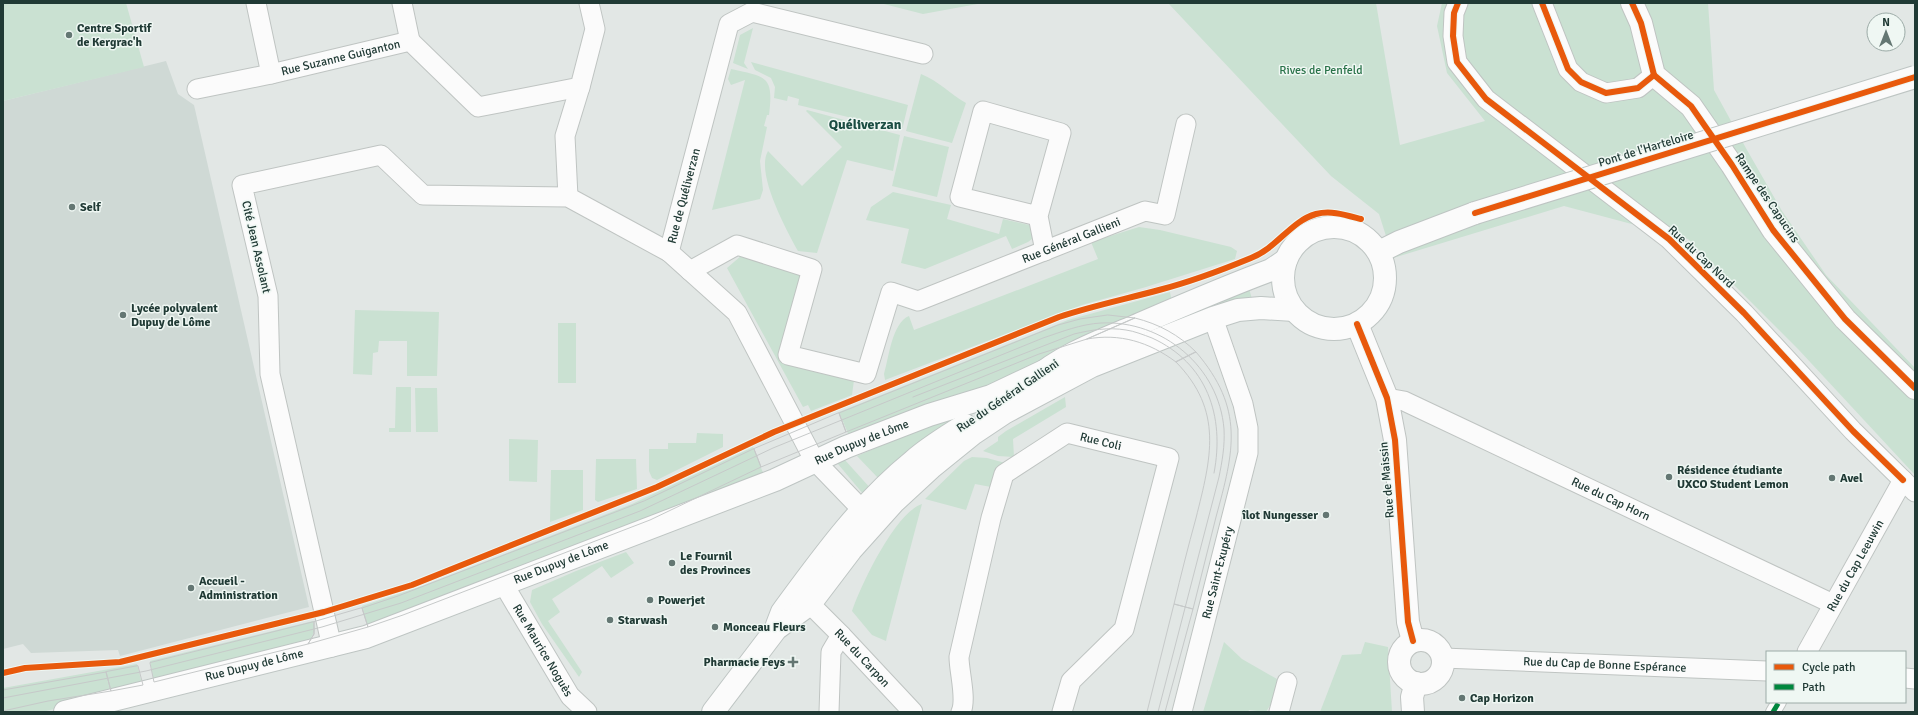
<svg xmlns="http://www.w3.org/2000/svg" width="1918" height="715" font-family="Signika,sans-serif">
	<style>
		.built { fill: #cfd9d5 }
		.green { fill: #cae1d2 }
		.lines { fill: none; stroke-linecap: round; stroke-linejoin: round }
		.pedestrian-casing { stroke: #bfc4c2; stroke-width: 16 }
		.minor-casing { stroke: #bfc4c2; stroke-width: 21 }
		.tertiary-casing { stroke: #bfc4c2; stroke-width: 24 }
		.secondary-casing { stroke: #bec5c3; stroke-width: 24 }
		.pedestrian { stroke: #fbfbfb; stroke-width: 14 }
		.minor { stroke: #fbfbfb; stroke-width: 19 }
		.tertiary { stroke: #fbfbfb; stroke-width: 22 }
		.secondary { stroke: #fbfbfb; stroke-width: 22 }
		.tram { stroke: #c6c9c9; stroke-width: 1 }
		.secondary-bridge-casing { stroke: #bec5c3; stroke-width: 24; stroke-linecap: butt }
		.secondary-bridge { stroke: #fbfbfb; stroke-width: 22 }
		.quiet { stroke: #00873e; stroke-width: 5; stroke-dasharray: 10 5; stroke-linecap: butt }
		.cycleway-casing { stroke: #eff7f3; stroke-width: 8 }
		.cycleway { stroke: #e8590c; stroke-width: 6 }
		.poi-dot { fill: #647773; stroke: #eff7f3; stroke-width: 1.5 }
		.labels { text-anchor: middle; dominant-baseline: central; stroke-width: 3; stroke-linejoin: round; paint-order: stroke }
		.poi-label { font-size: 12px; font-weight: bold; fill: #203a35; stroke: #eff7f3; text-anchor: start }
		.street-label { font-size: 12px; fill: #203a35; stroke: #eff7f3 }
		.park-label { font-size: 12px; fill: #297249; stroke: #eff7f3 }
		.quarter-label { font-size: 14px; font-weight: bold; fill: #1b4d43; stroke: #eff7f3 }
	</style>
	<rect width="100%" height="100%" fill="#e2e7e5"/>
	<path class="built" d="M166,61L178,94L194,105L309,607L120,656L118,650L31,653L23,644L3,649V101Z"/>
	<g class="green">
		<path d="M3,3H126L144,67L3,101Z"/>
		<path d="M880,3H983L923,14Z"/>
		<path d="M1168,3H1376L1400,145L1485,121L1447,73L1437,26L1442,3H1708L1714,90L1747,150L1782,211L1826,275L1915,368V475L1798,349L1688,239L1564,206L1393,258L1379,214L1331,176Z"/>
		<path d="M753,28L744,63L748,69L733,63L740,35Z"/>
		<path d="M751,62L908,105L902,130L798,105L799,99L788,96L787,101L774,98L775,87L771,78L755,70Z"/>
		<path d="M731,69C766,77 774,75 769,115H767L764,126L767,127L760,161L763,190L760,199L712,210L745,80L731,85L728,79Z"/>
		<path d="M921,74C939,81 950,94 966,103L952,143L906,131Z"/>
		<path d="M807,110L900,135L893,171L847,160L817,253L798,251C787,231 755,173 768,151L802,186L842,147L806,111Z"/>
		<path d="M904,136L949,147L937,197L892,186Z"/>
		<path d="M893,192L951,205L947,219L999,234L1003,219L1029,225L1036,236L1028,242L1012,249L1006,236L925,269L901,263L909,229L866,220L871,207Z"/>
		<path d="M1139,227L1160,230L1231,247L1237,251L1235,259L1146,287L1082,305L885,380L884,374C889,357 892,323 909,316L914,330L1098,259L1091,242Z"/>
		<path d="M742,255L803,276L779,361L854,380L852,395L811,411L808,405L803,407L727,268Z"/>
		<path d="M1248,285L1252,299L1163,328L1160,327Z"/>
		<path d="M1170,292L1172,303L1008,381L849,436L839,412L1068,320Z"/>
		<path d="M355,310L439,312L437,376H407V341H379L378,352L373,353L372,375L353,374Z"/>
		<rect x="558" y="323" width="18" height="60"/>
		<path d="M396,387H411V432H389V428H395Z"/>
		<path d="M415,388H437L438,432H416Z"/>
		<path d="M1065,397L1066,407L1013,439L1014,457L998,456L983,451L998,441V437L1006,431Z"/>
		<path d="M961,412L966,418L880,480L857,456Z"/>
		<path d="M697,433L723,434V447L657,480L652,478L649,471V449H668V443H696Z"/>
		<path d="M509,439L538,440L537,482L509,481Z"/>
		<path d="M753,447L765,478L369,631L362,606L422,586L632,504Z"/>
		<path d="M972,457L987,458L1009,464L991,487L975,484L966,510L925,499L964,461Z"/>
		<path d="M596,459H636L637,489L598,502L595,500Z"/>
		<path d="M844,459L872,490L864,495L838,464V462Z"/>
		<path d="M551,470H583V510L550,522Z"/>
		<path d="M922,504L887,636L886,641L872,635L852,611C861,585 895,513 922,504Z"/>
		<path d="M626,552L634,563L611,578L602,566L552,599L560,612L548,621L582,672L579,677L542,624L530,602L532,590L576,571Z"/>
		<path d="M313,621L315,630L310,641L154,682L150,661Z"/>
		<path d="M1224,642L1242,659L1277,679V694L1266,712L1249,710L1248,712H1203Z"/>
		<path d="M1365,642L1388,647L1392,712H1320L1342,655L1361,654Z"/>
		<path d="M137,664L143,688L42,712H3V688Z"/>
	</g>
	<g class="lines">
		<g class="pedestrian-casing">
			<path id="pedestrian" d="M1773,712L1779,702"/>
		</g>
		<g class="minor-casing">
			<g id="minor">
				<path d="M256,3L271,74"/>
				<path d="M402,3L410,41"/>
				<path d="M1458,3L1454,13L1453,36L1457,62L1486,99L1669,239L1744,313L1853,431L1915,492"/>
				<path d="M1542,3L1568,69L1581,82L1606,93L1638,88L1654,75"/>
				<path id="s1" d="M197,89L271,74L410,41L478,107L580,87L595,29L589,3"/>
				<path d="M568,197L565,136L580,87"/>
				<path d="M1038,216L960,197L983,111L1061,133L1038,216L1045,251"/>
				<path id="s2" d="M669,252L729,24L752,12L923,54"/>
				<path id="s3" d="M690,271L737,245L812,269L788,355L866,374L891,292L918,301L1145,211L1165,215L1186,124"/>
				<path id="s4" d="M1387,398L1404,401L1833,604"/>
				<path id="s5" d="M504,585L570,696L587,712"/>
				<path id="s6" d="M810,604L841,635L913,712"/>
				<path d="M332,647L270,374L268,296L242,185L381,155L423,195L568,197L669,252L737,313L814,460L873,521"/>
				<path id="s7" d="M1807,652L1903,480"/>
				<path id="s8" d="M1443,658L1767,671"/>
				<path d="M1905,678L1915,679"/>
				<path d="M829,712L831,652L841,635"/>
				<path id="s9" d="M961,712C967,699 959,672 959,657L991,518L1004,474L1067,433L1169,458L1124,629L1071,681L1062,712"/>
				<path id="s10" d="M1182,712L1248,453V428L1243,404L1213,318"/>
				<path d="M1279,712L1287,682"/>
			</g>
		</g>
		<g class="tertiary-casing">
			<g id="tertiary">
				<path d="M1632,3L1641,23L1654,75L1691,106L1732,165L1773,230L1845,319L1915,388"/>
				<path d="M1357,324L1387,398L1395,440L1408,622L1413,641"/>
				<circle cx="1421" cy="662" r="22"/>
				<path d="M1413,712L1412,697L1416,683"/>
			</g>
		</g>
		<g class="secondary-casing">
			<g id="secondary">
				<circle cx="1334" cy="278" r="51"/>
				<path d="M1379,252L1399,242L1475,213"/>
				<path d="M1032,381C1061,355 1100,341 1135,326C1179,307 1225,287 1271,270L1286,260"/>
				<path d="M777,625L782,612C821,559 861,503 913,461C929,447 947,436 965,425"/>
				<path id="s11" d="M65,712L366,637L775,480L846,447L929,415L991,396L1044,371"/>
				<path d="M713,712L776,629L810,604L851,550L894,502L932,467L974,433L1004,413L1092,366L1213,318L1238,310L1261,308L1294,310"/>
			</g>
		</g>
		<use href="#pedestrian" class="pedestrian"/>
		<use href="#minor" class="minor"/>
		<use href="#tertiary" class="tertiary"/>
		<use href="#secondary" class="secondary"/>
		<g class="tram">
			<path d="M1108,315L1135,318L1087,339L1039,354L846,432L839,413L1058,325L1080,319Z"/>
			<path d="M1135,318C1159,324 1179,335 1196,352L1176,362C1149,342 1120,333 1087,339Z"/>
			<path d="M1196,352C1245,409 1234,451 1216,517C1208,548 1201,578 1193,609L1174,604C1181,575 1188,547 1196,518C1211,458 1224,411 1176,362Z"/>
			<path d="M913,397L1074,334C1091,330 1108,327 1126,330C1134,331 1144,335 1152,338C1207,363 1225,416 1214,473"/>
			<path d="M839,413L846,432L761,467L754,449Z"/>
			<path d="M754,449L761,467L650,520L403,615L368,627L362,608L398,596L644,501Z"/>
			<path d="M362,608L368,627L308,644L314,634V622Z"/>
			<path d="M314,622V634L308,644L154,682L150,663Z"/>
			<path d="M138,666L143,685L111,691L106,672Z"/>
			<path d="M3,690L106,672L111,691L48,701L3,711"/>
			<path d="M3,698L146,671L322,627L401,603L640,511L773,448L1043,338C1061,332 1081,324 1101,323C1163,320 1219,367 1224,429C1225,446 1222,462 1219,477L1158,712"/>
			<path d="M1147,712L1174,604L1193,609L1165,712"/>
		</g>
		<g class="secondary-bridge-casing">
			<path id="secondary-bridge" d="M1475,213L1915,77"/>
		</g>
		<use href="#secondary-bridge" class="secondary-bridge"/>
		<path class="quiet" d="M1773,712L1779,702"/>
		<g class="cycleway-casing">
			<g id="cycleway">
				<path d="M1458,3L1454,13L1453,36L1457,62L1486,99L1669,239L1744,313L1853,431L1903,480"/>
				<path d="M1542,3L1568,69L1581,82L1606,93L1638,88L1654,75"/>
				<path d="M1632,3L1641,23L1654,75L1691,106L1732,165L1773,230L1845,319L1915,388"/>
				<path d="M1475,213L1915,77"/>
				<path d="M1357,324L1387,398L1395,440L1408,622L1413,641"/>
				<path d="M3,673L25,668L120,662L324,612L412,585L657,487L774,432L1059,317C1092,306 1126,299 1159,290C1190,282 1222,270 1251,258C1277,248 1291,221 1316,214C1331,210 1346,215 1361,219"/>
			</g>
		</g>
		<use href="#cycleway" class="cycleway"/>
	</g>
	<g class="poi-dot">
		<circle cx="69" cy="35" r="4"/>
		<circle cx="72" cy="207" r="4"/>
		<circle cx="123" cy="315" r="4"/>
		<circle cx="1669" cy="477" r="4"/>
		<circle cx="1832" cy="478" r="4"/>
		<circle cx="1326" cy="515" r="4"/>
		<circle cx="672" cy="563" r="4"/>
		<circle cx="191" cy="588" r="4"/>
		<circle cx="650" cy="600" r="4"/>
		<circle cx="610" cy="620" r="4"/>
		<circle cx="715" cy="627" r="4"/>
		<path d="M791 656h4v4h4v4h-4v4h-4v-4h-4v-4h4z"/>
		<circle cx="1462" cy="698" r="4"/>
	</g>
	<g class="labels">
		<g class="poi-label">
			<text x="77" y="28">Centre Sportif<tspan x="77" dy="14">de Kergrac'h</tspan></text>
			<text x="80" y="207">Self</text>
			<text x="131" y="308">Lycée polyvalent<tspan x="131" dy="14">Dupuy de Lôme</tspan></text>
			<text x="1677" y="470">Résidence étudiante<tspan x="1677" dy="14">UXCO Student Lemon</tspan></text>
			<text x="1840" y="478">Avel</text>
			<text x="1318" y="515" text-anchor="end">îlot Nungesser</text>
			<text x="680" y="556">Le Fournil<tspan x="680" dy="14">des Provinces</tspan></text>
			<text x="199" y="581">Accueil -<tspan x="199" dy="14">Administration</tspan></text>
			<text x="658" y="600">Powerjet</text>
			<text x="618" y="620">Starwash</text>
			<text x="723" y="627">Monceau Fleurs</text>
			<text x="785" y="662" text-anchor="end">Pharmacie Feys</text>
			<text x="1470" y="698">Cap Horizon</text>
		</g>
		<g class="street-label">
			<text stroke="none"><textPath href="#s1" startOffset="147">Rue Suzanne Guiganton</textPath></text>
			<text transform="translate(1646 149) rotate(-17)">Pont de l'Harteloire</text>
			<text stroke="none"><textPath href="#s2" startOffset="58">Rue de Quéliverzan</textPath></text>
			<text transform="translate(1767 198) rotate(56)">Rampe des Capucins</text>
			<text stroke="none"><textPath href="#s3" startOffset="581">Rue Général Gallieni</textPath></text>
			<text transform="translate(256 247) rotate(77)">Cité Jean Assolant</text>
			<text transform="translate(1701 257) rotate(43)">Rue du Cap Nord</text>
			<text transform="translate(1008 396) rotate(-34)">Rue du Général Gallieni</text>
			<text stroke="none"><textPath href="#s9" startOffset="354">Rue Coli</textPath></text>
			<text stroke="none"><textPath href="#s11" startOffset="843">Rue Dupuy de Lôme</textPath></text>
			<text transform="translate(1387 480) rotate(-95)">Rue de Maissin</text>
			<text stroke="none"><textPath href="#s4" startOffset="246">Rue du Cap Horn</textPath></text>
			<text stroke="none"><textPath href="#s11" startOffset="519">Rue Dupuy de Lôme</textPath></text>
			<text stroke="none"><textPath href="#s7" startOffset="99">Rue du Cap Leeuwin</textPath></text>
			<text stroke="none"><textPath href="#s10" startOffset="144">Rue Saint-Exupéry</textPath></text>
			<text stroke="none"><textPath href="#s5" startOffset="76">Rue Maurice Noguès</textPath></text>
			<text stroke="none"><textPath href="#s6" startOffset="75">Rue du Carpon</textPath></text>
			<text stroke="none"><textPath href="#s8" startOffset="162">Rue du Cap de Bonne Espérance</textPath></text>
			<text stroke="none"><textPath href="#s11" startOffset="195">Rue Dupuy de Lôme</textPath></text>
		</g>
		<g class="park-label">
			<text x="1321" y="70">Rives de Penfeld</text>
		</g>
		<g class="quarter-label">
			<text x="865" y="124">Quéliverzan</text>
		</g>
	</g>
	<rect width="1918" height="715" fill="none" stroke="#203a35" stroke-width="8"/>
	<rect x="1766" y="651" width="140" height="52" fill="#eff7f3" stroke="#9caba7"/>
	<rect x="1774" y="664" width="20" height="6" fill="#e8590c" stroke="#9caba7"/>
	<text x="1802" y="671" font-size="12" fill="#203a35">Cycle path</text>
	<rect x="1774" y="684" width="20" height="6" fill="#00873e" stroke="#9caba7"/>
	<text x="1802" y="691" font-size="12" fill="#203a35">Path</text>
	<g transform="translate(1886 32)"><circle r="19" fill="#eff7f3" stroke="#9caba7"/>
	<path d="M0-3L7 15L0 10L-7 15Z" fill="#647773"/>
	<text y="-6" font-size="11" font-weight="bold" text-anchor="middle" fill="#203a35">N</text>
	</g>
</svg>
